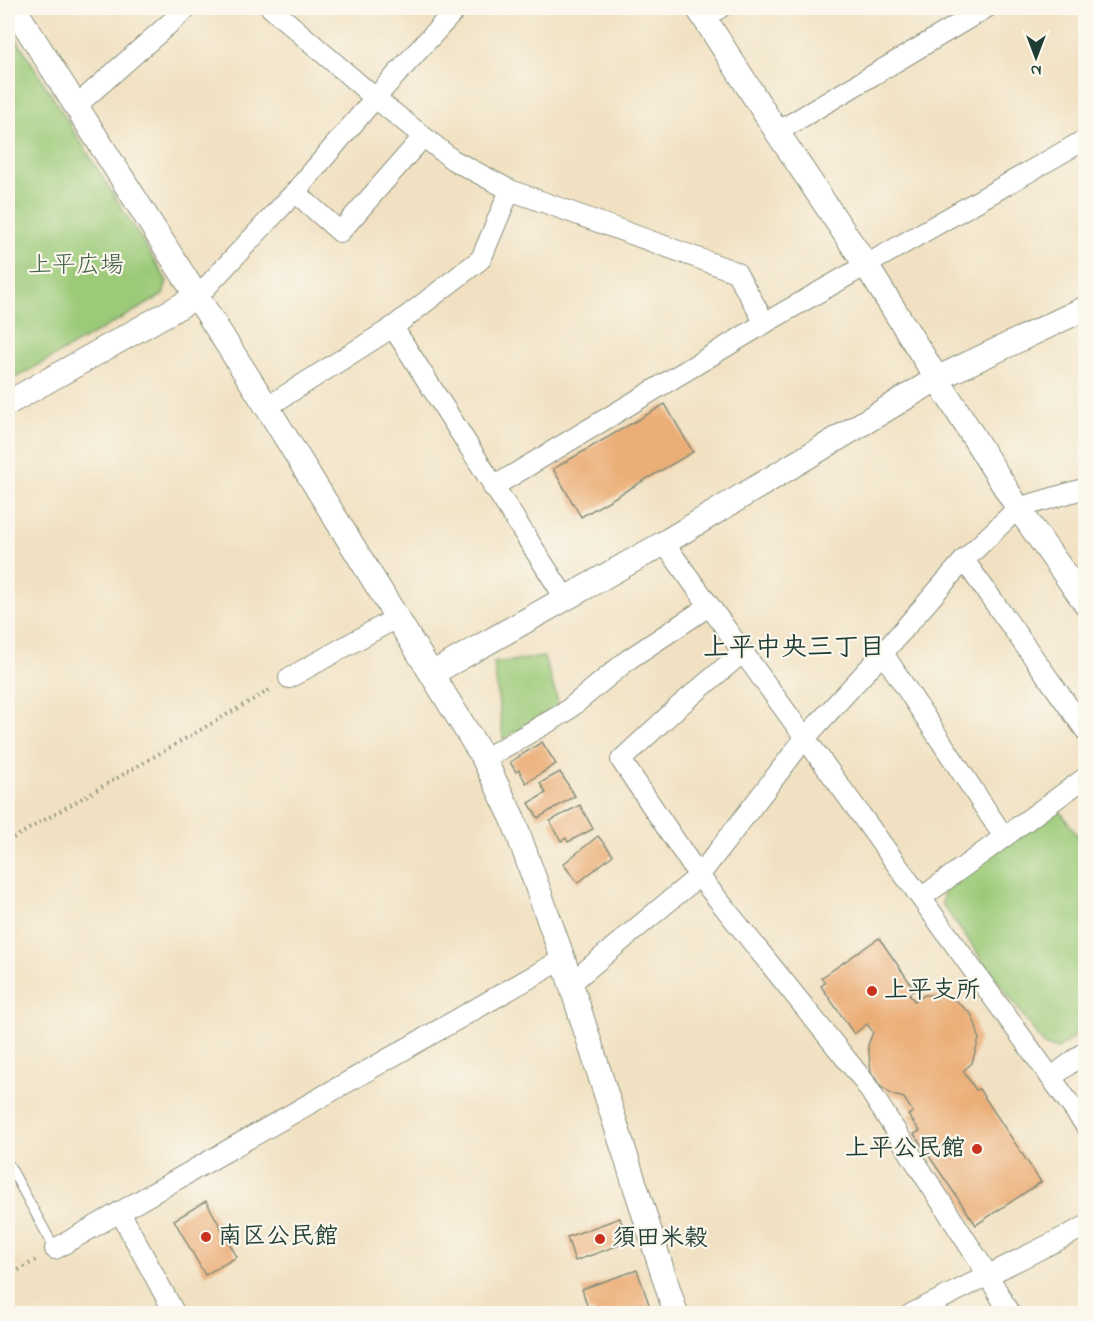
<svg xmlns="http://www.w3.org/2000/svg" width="1093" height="1321" font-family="'Indie Flower','Klee One',sans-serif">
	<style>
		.green { fill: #9cca79; stroke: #5e8456; stroke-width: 1.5 }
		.building { fill: #ebae77 }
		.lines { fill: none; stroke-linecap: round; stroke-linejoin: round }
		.service-casing { stroke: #888f7b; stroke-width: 11 }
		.minor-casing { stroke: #888f7b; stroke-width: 22 }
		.tertiary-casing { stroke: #888f7b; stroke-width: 26 }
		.path { stroke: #888f7b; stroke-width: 4; stroke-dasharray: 1.5 4.5; stroke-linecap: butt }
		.service { stroke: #fff; stroke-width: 9 }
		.minor { stroke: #fff; stroke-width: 20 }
		.tertiary { stroke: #fff; stroke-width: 24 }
		.poi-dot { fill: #c8321e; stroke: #fbf7ec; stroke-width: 2 }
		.labels { text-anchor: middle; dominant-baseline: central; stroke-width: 4.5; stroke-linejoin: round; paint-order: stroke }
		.park-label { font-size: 24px; fill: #3e6045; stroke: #fbf7ec }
		.poi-label { font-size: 24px; font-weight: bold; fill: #1f3d34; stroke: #fbf7ec; text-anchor: start }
		.neighbourhood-label { font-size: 26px; font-weight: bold; fill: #1f3d34; stroke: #fbf7ec }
	</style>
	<rect width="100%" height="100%" fill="#fbf7ec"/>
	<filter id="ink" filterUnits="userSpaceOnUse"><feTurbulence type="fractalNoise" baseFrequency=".0167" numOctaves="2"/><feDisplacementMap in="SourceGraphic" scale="12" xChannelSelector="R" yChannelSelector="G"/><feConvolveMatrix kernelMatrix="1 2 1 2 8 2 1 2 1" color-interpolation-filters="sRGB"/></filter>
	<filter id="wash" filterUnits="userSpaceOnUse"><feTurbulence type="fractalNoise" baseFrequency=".008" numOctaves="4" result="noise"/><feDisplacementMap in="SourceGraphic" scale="24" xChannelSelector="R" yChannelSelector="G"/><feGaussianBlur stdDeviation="1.35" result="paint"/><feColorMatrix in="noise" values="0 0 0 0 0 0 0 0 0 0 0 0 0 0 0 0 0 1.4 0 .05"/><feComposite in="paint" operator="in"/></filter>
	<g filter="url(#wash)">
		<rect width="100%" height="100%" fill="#f1e1c2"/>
		<g class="green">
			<path d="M8,25L167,281L163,295L8,382Z"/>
			<path d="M544,657L559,705L503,739L494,663Z"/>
			<path d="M1057,807L1085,846V1028L1058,1049L1045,1046L942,904L944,890Z"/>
		</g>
		<g id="blocks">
			<g class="building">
				<path d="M665,404L693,452L581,517L553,469Z"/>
				<path d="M542,742L556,764L526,783L519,770L516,772L510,762Z"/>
				<path d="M560,772L575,796L538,818L529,803L546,793L540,783Z"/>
				<path d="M580,805L593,829L568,842L566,838L561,841L550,821Z"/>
				<path d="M598,836L613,855L578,883L563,864Z"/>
				<path d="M879,938L915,990L909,994L914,1001L925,995H937L953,998L971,1014L976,1026L979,1039L972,1063L963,1071L976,1090L979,1089L1041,1182L976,1225L914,1134L920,1131L908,1115L913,1112L904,1098L893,1095L880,1086L871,1072L868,1045L873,1032L867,1024L854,1034L821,986L825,983L821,978Z"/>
				<path d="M206,1201L237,1257L205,1275L174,1220Z"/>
				<path d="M620,1218L628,1242L575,1261L567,1237Z"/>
				<path d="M637,1270L651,1310L640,1314H595L594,1311L589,1312L582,1289Z"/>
			</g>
		</g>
	</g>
	<g filter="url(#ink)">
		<use href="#blocks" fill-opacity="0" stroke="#888f7b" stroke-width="1.5"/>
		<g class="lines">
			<g class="service-casing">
				<path id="service" d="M8,1163L55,1249"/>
			</g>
			<g class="minor-casing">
				<g id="minor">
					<path d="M271,8L375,98L453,160L510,190L736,272L765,323"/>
					<path d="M704,17L720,8"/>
					<path d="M76,106L187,8"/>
					<path d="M777,132L986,8"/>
					<path d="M295,192L340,232L423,137"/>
					<path d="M198,296L295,192L375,98L457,8"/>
					<path d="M393,327L565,598"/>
					<path d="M267,407L393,327L481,259L510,190"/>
					<path d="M493,487L765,323L1086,139"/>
					<path d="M664,543L1086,1126"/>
					<path d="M964,560L1086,731"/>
					<path d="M743,652L678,707L621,760L699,876L863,1080L988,1275L1010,1314"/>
					<path d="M883,653L1004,837"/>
					<path d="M289,678L398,617"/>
					<path d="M484,759L564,713L629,659L709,606"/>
					<path d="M921,898L1086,777"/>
					<path d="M571,983L699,876L805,738L883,653L964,560L1018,508L1086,488"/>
					<path d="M1051,1078L1086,1051"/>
					<path d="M120,1212L175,1314"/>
					<path d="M55,1249L563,959"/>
					<path d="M911,1314L1086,1226"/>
				</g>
			</g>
			<g class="tertiary-casing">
				<g id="tertiary">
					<path d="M14,8L267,407L484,759L513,819L563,959L676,1314"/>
					<path d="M698,8L777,132L866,265L1018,508L1086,604"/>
					<path d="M8,403L198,296"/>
					<path d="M433,673L664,543L938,378L1086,308"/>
				</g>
			</g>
			<g class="path">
				<path d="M8,841L273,688"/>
				<path d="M8,1276L36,1260"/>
			</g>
			<use href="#service" class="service"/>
			<use href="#minor" class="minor"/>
			<use href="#tertiary" class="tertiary"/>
		</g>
	</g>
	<g class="poi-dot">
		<circle cx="872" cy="991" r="6"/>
		<circle cx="977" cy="1149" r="6"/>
		<circle cx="206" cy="1237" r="6"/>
		<circle cx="600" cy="1239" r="6"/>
	</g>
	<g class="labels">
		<g class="park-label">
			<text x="76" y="266">上平広場</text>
		</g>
		<g class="poi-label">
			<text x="884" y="991">上平支所</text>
			<text x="965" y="1149" text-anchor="end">上平公民館</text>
			<text x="218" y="1237">南区公民館</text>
			<text x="612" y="1239">須田米穀</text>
		</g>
		<g class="neighbourhood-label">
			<text x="794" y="649">上平中央三丁目</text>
		</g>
	</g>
	<rect width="1093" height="1321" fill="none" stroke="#fbf7ec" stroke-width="30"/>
	<g transform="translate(1036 57) rotate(180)" stroke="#fbf7ec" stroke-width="4.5" paint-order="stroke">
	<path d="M0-4.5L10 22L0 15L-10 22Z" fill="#1f3d34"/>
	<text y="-9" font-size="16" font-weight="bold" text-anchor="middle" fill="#1f3d34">N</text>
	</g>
</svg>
